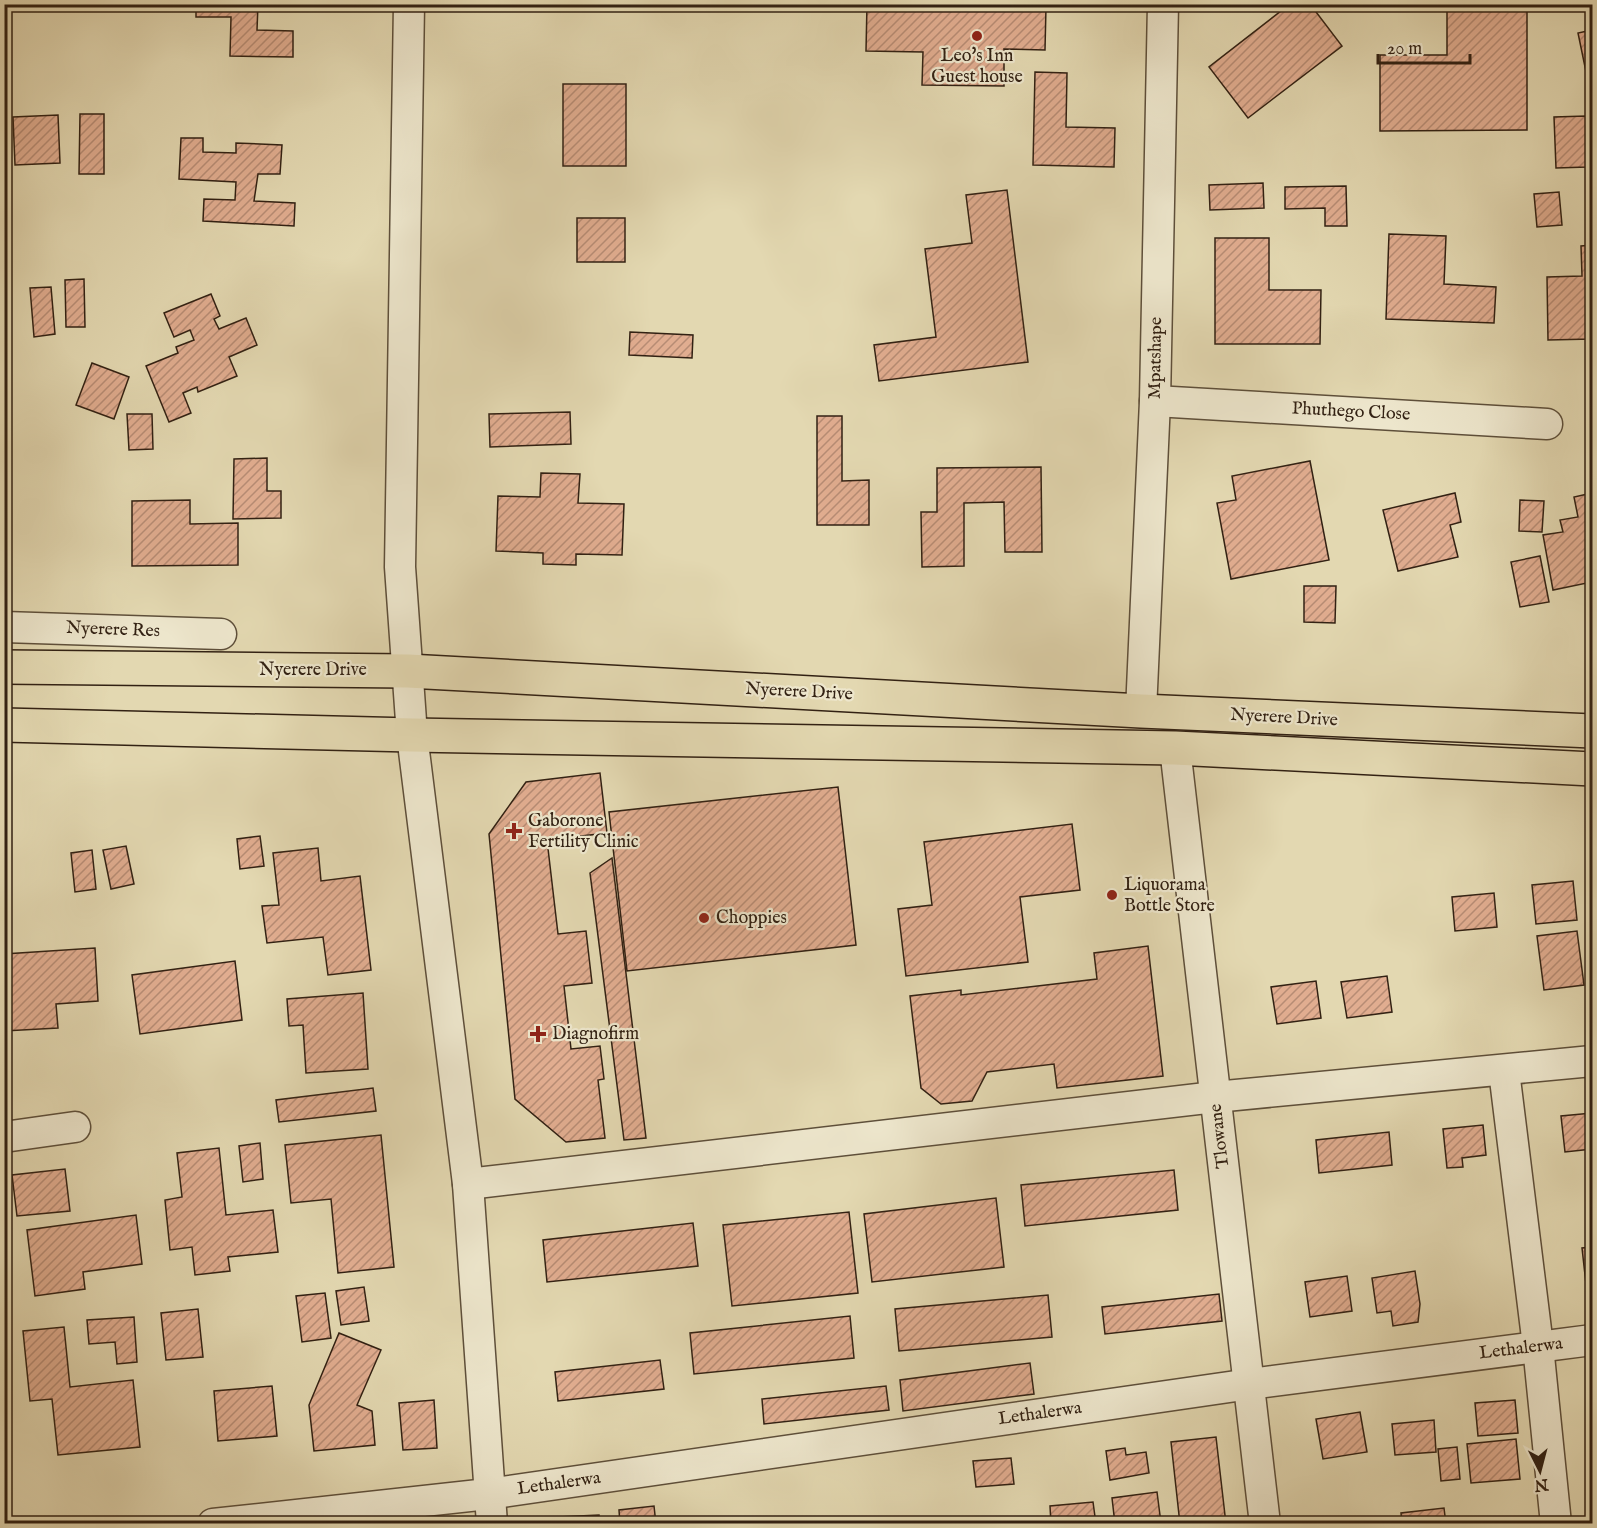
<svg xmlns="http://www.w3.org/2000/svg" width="1597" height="1528" font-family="'IM FELL English',serif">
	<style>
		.building { fill: url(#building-hatch); stroke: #322113; stroke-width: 1.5 }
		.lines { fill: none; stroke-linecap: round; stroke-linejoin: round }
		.minor-casing { stroke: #5e4f3a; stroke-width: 33 }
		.major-casing { stroke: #322113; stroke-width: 36 }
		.minor { stroke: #ede6cc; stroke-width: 30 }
		.major { stroke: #e3d8b1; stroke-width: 33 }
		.poi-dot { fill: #8f2418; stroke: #ede6cc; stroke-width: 2 }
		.labels { text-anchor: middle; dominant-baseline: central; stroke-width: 4.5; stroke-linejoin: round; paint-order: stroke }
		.poi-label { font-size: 18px; fill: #322113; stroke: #ede6cc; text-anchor: start }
		.street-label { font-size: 18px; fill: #322113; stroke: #ede6cc }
	</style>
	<defs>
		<pattern id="building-hatch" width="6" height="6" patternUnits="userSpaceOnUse" patternTransform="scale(1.5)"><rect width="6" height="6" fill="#e1ad90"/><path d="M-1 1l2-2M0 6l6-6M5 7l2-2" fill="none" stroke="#b78c74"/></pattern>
	</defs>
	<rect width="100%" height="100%" fill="#e3d8b1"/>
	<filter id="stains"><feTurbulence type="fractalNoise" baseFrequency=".00333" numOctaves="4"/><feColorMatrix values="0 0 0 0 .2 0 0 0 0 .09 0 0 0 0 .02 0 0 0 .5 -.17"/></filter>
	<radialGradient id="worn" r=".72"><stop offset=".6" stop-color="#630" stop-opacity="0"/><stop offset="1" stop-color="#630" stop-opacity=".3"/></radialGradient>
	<g class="building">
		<path d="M39,4H61V9L38,7Z"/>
		<path d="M196,4H258L257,30L293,31V57L230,56L231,17H196Z"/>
		<path d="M867,4L1046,7L1045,50L1004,49V86L922,85L923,52L866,51Z"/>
		<path d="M1290,4H1310L1342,46L1248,118L1209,67Z"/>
		<path d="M1447,4H1527V130L1380,131V55H1447Z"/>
		<path d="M1592,30V96H1591L1578,33Z"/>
		<path d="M1035,72L1067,73L1066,127L1115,128L1114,167L1033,165Z"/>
		<rect x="563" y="84" width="63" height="82"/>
		<path d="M80,114H104V174H79Z"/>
		<path d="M58,115L60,163L15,165L13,117Z"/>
		<path d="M1586,116L1587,167L1556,168L1554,117Z"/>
		<path d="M181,138H203V152L236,153V143L282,145L280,174H258L254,201L295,203L294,226L203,221L204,199L235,200L236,182L179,179Z"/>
		<path d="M1263,183L1264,208L1210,210L1209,185Z"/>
		<path d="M1346,186L1347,226H1325V208L1285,209V187Z"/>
		<path d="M1007,190L1028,362L879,381L874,345L936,337L925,249L972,243L966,195Z"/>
		<path d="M1559,192L1562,225L1537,227L1534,194Z"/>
		<rect x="577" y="218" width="48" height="44"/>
		<path d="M1389,234L1446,236L1444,284L1496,287L1494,323L1386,319Z"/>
		<path d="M1215,238H1269V290H1321L1320,344H1215Z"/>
		<path d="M1592,245V339L1548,340L1547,277L1582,276L1581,246Z"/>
		<path d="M84,279L85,327H66L65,280Z"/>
		<path d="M51,287L55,334L34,337L30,288Z"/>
		<path d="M211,294L220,316L214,319L219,329L246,318L257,345L229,357L237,376L198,392L197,387L183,393L191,413L169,422L146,366L178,353L176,347L194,340L190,330L174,337L164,313Z"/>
		<path d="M630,332L693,335L692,358L629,355Z"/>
		<path d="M92,363L129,377L114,419L76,405Z"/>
		<path d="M570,412L571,444L490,447L489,414Z"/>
		<path d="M127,414H152L153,449L129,450Z"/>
		<path d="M817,416H842V481L869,480V525H817Z"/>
		<path d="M267,458V491H281V518L233,519L234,459Z"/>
		<path d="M1310,461L1329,560L1231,579L1217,503L1236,500L1232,476Z"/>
		<path d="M1041,467L1042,552H1005L1004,502L964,503V566L922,567L921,512H937V468Z"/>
		<path d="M541,473L580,474L578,503L624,504L622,555L576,554V565L543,564V553L496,551L498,496L540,497Z"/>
		<path d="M1455,493L1461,522L1450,525L1458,557L1398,571L1383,510Z"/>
		<path d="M1592,493V582L1553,590L1543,535L1563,532L1560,520L1578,517L1574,497Z"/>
		<path d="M190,500V524L238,523V565L132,566V501Z"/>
		<path d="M1520,500L1544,501L1542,532L1519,531Z"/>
		<path d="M1540,556L1549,602L1520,607L1511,562Z"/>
		<path d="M1304,586H1336L1335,623L1304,622Z"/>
		<path d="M600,773L607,833L547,840L558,934L586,931L592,983L564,986L571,1049L600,1046L604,1079L598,1080L605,1138L566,1142L515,1099L489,834L526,782Z"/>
		<path d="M838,787L856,945L627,971L609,812Z"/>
		<path d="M1072,824L1080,890L1020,897L1028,962L906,976L898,909L932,905L924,842Z"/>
		<path d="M260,836L264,866L240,869L237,839Z"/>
		<path d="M126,846L134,884L111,889L103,850Z"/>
		<path d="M318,848L321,881L360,876L371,970L328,975L323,937L267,943L262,906L279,905L273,853Z"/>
		<path d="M92,850L96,889L75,892L71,853Z"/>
		<path d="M612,858L646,1138L624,1140L590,873Z"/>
		<path d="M1573,881L1577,920L1536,924L1532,885Z"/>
		<path d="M1494,893L1497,927L1455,931L1452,897Z"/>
		<path d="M1577,931L1584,985L1544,990L1537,936Z"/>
		<path d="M1148,946L1163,1076L1057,1088L1054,1064L987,1072L972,1101L941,1104L921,1088L910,996L961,990V995L1097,979L1094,953Z"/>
		<path d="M95,948L98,1001L56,1004L58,1028L4,1031V954Z"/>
		<path d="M235,961L242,1020L140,1034L132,975Z"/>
		<path d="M1387,976L1392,1012L1347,1018L1341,982Z"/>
		<path d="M1316,981L1321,1018L1277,1024L1271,987Z"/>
		<path d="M363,993L368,1069L306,1073L303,1025L289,1026L287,999Z"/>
		<path d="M373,1088L376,1111L279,1122L276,1100Z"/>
		<path d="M1592,1113V1149L1565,1152L1561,1116Z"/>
		<path d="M1483,1125L1486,1155L1462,1158L1463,1167L1447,1168L1443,1129Z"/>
		<path d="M1389,1132L1392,1165L1319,1173L1316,1140Z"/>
		<path d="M381,1135L394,1267L338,1273L331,1199L291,1203L285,1145Z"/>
		<path d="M260,1143L263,1179L243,1182L239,1146Z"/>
		<path d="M219,1148L226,1215L273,1210L278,1252L228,1257L230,1271L195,1275L192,1247L170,1250L165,1200L182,1197L177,1153Z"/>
		<path d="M65,1169L70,1211L17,1216L12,1175Z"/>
		<path d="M1174,1170L1178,1210L1025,1226L1021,1185Z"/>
		<path d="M996,1198L1004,1267L872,1282L864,1214Z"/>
		<path d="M849,1212L858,1293L732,1306L723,1225Z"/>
		<path d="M136,1215L142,1264L83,1272L85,1289L35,1296L27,1230Z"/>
		<path d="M693,1223L698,1266L547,1282L543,1240Z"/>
		<path d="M1592,1247V1284H1586L1582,1248Z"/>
		<path d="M1415,1271L1420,1304L1418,1322L1393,1326L1391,1311L1377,1313L1372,1278Z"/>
		<path d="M1347,1276L1352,1311L1310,1317L1305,1282Z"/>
		<path d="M364,1287L369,1321L341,1325L336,1291Z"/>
		<path d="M325,1293L331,1338L302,1342L296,1296Z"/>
		<path d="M1219,1294L1222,1321L1105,1334L1102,1307Z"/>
		<path d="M1048,1295L1052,1337L899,1351L895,1309Z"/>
		<path d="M198,1309L203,1357L166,1360L161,1313Z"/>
		<path d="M850,1316L854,1358L694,1374L690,1333Z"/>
		<path d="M134,1317L137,1362L117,1364L115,1342L89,1344L87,1320Z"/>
		<path d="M64,1327L70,1387L133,1380L140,1447L58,1455L52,1399L30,1401L23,1331Z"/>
		<path d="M339,1333L381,1350L357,1405L372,1411L375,1445L314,1451L309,1405Z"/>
		<path d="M660,1360L664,1389L558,1401L555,1372Z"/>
		<path d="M1030,1363L1034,1394L903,1411L900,1380Z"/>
		<path d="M272,1386L277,1436L218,1441L214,1391Z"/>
		<path d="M886,1386L889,1410L764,1424L762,1399Z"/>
		<path d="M434,1400L437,1448L403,1450L399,1403Z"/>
		<path d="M1515,1400L1518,1433L1478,1436L1475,1403Z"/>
		<path d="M1360,1412L1367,1452L1323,1459L1316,1419Z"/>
		<path d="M1434,1420L1436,1452L1395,1455L1392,1424Z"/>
		<path d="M1216,1437L1226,1524H1180L1171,1442Z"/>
		<path d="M1516,1439L1520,1479L1471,1483L1467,1444Z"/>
		<path d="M1457,1447L1460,1479L1441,1481L1438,1449Z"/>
		<path d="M1125,1448L1126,1455L1146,1452L1149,1473L1110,1480L1106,1451Z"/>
		<path d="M1011,1458L1014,1484L976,1487L973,1461Z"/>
		<path d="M1157,1492L1161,1523L1115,1524L1112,1498Z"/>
		<path d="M1093,1502L1096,1524H1051L1050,1506Z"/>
		<path d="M654,1506L656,1524H620L619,1510Z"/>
		<path d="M1444,1508L1446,1524H1402L1401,1513Z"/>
		<path d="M599,1515L600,1524H559L558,1517Z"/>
		<path d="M1030,1518L1031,1524H985V1523Z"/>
	</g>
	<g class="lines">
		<g class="minor-casing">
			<g id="minor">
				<path d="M409,4L400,567L412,735L468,1184L492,1524"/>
				<path d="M1155,401L1547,424"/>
				<path d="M4,627L221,634"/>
				<path d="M1141,711L1155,401L1163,4"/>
				<path d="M1175,748L1265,1524"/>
				<path d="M1504,1071L1538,1346L1556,1524"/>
				<path d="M4,1137L75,1127"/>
				<path d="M468,1184L1215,1097L1592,1061"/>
				<path d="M213,1524L488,1494L1250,1384L1592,1340"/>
			</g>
		</g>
		<g class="major-casing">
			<g id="major">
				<path d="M4,667L408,671L1141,711L1592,731"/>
				<path d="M4,725L412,735L1175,748L1592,769"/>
			</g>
		</g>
		<use href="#minor" class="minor"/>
		<use href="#major" class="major"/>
	</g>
	<g class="poi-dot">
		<circle cx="977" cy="36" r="6"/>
		<path d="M511 822h6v6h6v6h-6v6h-6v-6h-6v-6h6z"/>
		<circle cx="1112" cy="895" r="6"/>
		<circle cx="704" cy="918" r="6"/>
		<path d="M535 1025h6v6h6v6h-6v6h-6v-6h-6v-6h6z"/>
	</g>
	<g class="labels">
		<g class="poi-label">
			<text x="977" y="56" text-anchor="middle">Leo's Inn<tspan x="977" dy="21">Guest house</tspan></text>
			<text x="528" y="821">Gaborone<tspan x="528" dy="21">Fertility Clinic</tspan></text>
			<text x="1124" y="885">Liquorama<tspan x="1124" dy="21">Bottle Store</tspan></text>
			<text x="716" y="918">Choppies</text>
			<text x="552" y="1034">Diagnofirm</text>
		</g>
		<g class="street-label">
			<text transform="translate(1156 358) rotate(-89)">Mpatshape</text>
			<text transform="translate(1351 412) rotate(3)">Phuthego Close</text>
			<text transform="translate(113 630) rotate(2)">Nyerere Res</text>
			<text x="313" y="670">Nyerere Drive</text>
			<text transform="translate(799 692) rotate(3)">Nyerere Drive</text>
			<text transform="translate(1284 718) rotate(3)">Nyerere Drive</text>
			<text transform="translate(1220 1136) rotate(-97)">Tlowane</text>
			<text transform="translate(1521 1349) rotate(-7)">Lethalerwa</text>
			<text transform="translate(1040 1414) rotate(-8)">Lethalerwa</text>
			<text transform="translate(559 1484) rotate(-8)">Lethalerwa</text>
		</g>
	</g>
	<rect width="1597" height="1528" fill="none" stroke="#e3d8b1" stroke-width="24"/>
	<rect x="6" y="6" width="1585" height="1516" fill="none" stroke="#322113" stroke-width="3"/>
	<rect x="12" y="12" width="1573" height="1504" fill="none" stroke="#322113" stroke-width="1.5"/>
	<g transform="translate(1540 1471) rotate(174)" stroke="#ede6cc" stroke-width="4.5" paint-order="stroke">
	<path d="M0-4.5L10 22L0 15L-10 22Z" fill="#322113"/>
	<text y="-9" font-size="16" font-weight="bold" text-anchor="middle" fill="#322113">N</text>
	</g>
	<path d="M1378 54v9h92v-9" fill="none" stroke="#322113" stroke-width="3"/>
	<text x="1387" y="54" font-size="18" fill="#322113" stroke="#ede6cc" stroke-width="4.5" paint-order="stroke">20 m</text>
	<rect width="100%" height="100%" filter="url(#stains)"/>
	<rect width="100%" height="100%" fill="url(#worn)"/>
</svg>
